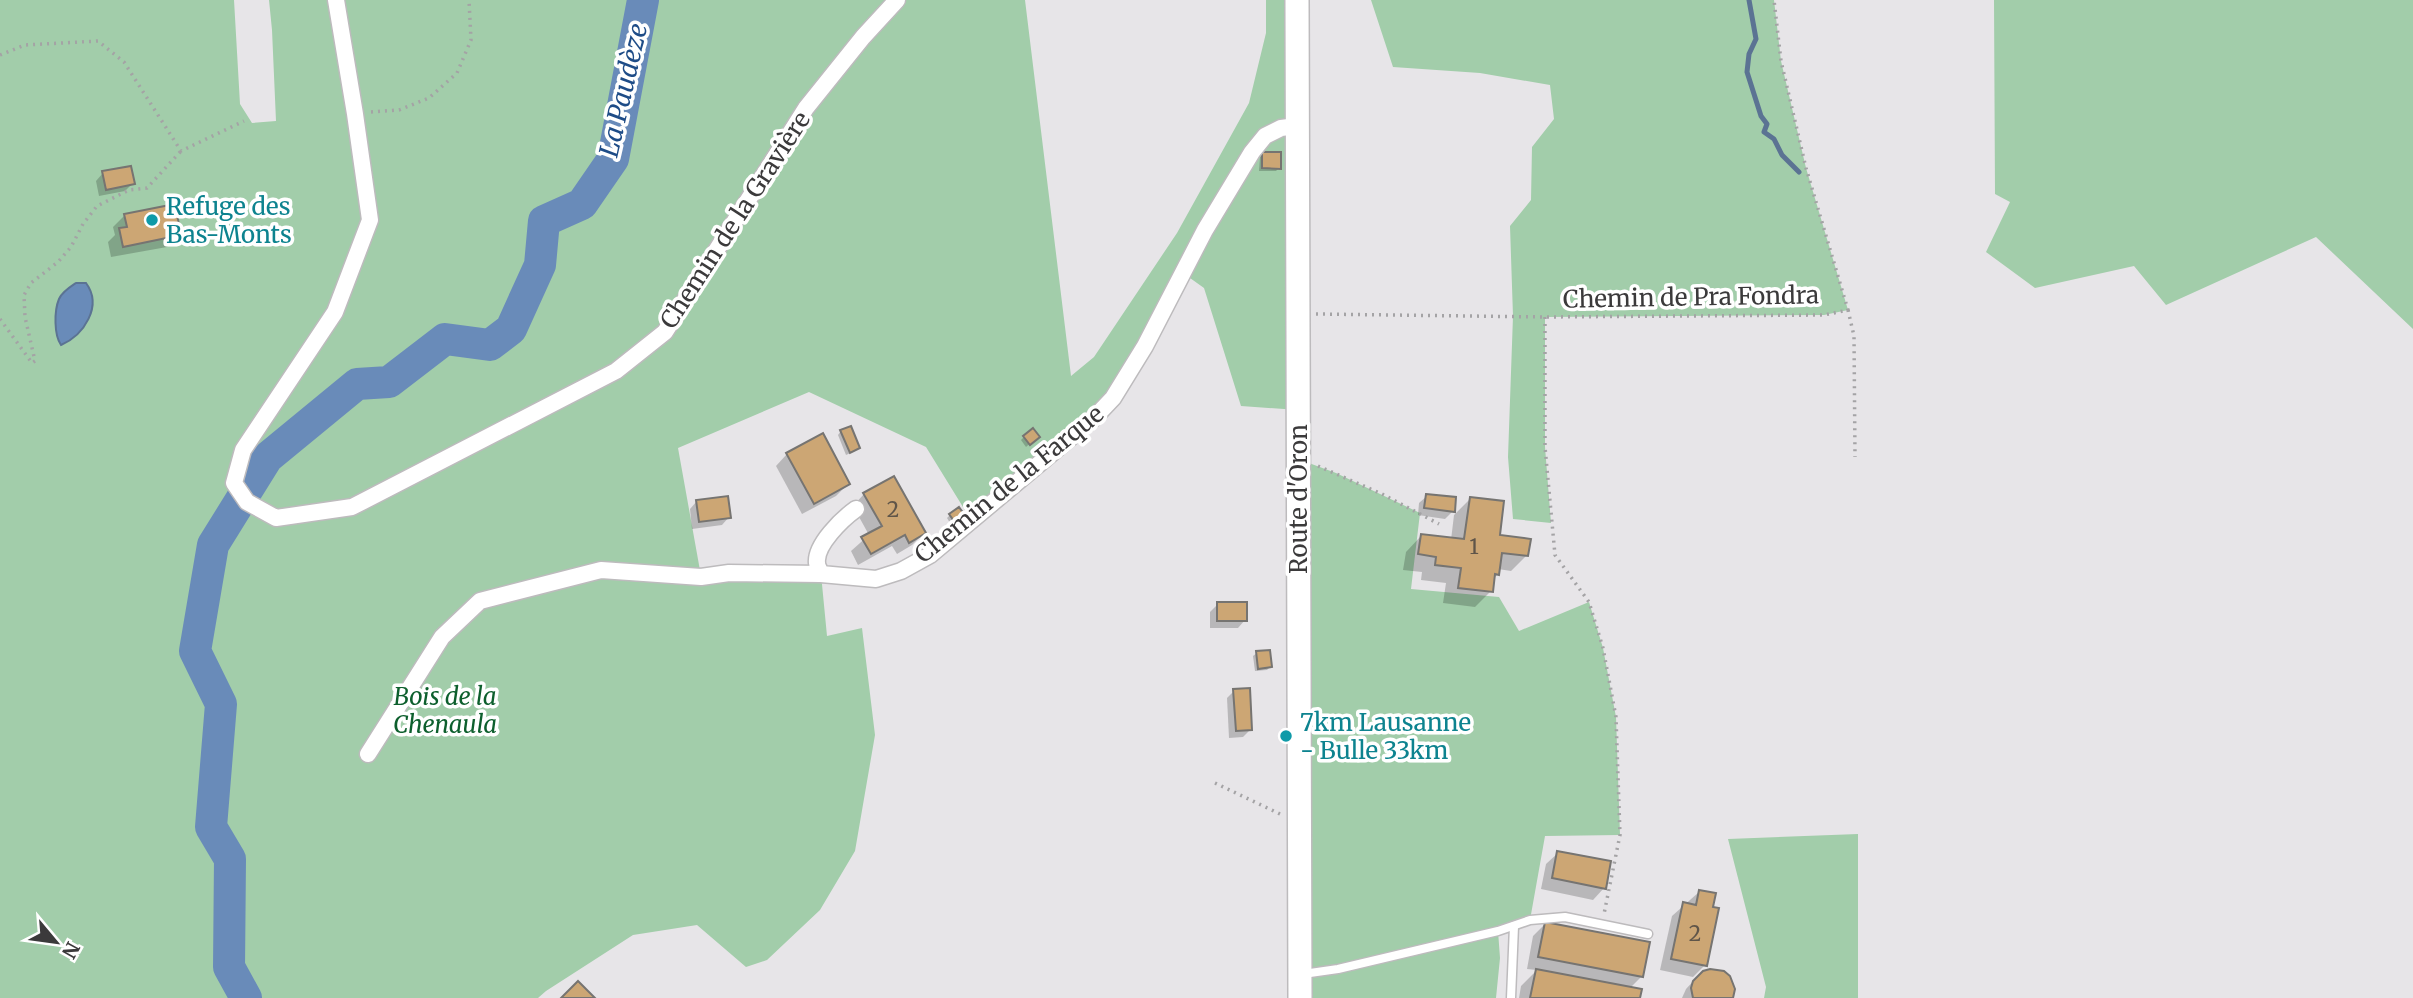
<svg xmlns="http://www.w3.org/2000/svg" width="2413" height="998" font-family="Merriweather,serif">
	<style>
		.green { fill: #a2cdaa }
		.water { fill: #698bb9; stroke: #5b7393; stroke-width: 2 }
		.shadow { fill: #0003 }
		.lines { fill: none; stroke-linecap: round; stroke-linejoin: round }
		.stream { stroke: #5b7393; stroke-width: 5 }
		.river { stroke: #698bb9; stroke-width: 32 }
		.building { fill: #cca674; stroke: #767471; stroke-width: 2 }
		.lane-casing { stroke: #bdbbbd; stroke-width: 11 }
		.street-casing { stroke: #bdbbbd; stroke-width: 19 }
		.secondary-casing { stroke: #bdbbbd; stroke-width: 26 }
		.path { stroke: #a4a3a5; stroke-width: 3.5; stroke-dasharray: 2 5; stroke-linecap: butt }
		.lane { stroke: #fff; stroke-width: 8 }
		.street { stroke: #fff; stroke-width: 16 }
		.secondary { stroke: #fff; stroke-width: 23 }
		.culture-dot { fill: #0f9aa8; stroke: #fff; stroke-width: 2.5 }
		.labels { text-anchor: middle; dominant-baseline: central; stroke-width: 7; stroke-linejoin: round; paint-order: stroke }
		.number-label { font-size: 21px; fill: #5f5549 }
		.culture-label { font-size: 24px; fill: #0d838f; stroke: #fff; text-anchor: start }
		.street-label { font-size: 24px; fill: #3b3a3b; stroke: #fff }
		.park-label { font-size: 24px; font-style: italic; fill: #0d5f2d; stroke: #fff }
		.water-label { font-size: 26px; font-style: italic; fill: #1e4c87; stroke: #fff }
	</style>
	<rect width="100%" height="100%" fill="#e7e5e8"/>
	<g class="green">
		<path d="M0,0H234L240,104L252,123L276,121L272,30L269,0H1025L1071,376L1094,357L1177,233L1249,103L1266,33V0H1297L1298,410L1241,406L1204,288L1183,273L1113,398L971,520L926,447L809,392L678,448L701,576L821,574L827,636L862,628L875,735L855,851L820,910L767,960L746,967L697,925L633,935L546,991L538,998H0Z"/>
		<path d="M1371,0H1774L1781,61L1806,168L1848,310L1824,315L1545,317V447L1551,523L1513,519L1508,457L1513,316L1510,226L1531,200L1532,147L1554,119L1550,85L1480,73L1393,67Z"/>
		<path d="M1994,0H2413V329L2316,237L2166,305L2134,266L2035,288L1986,252L2010,202L1995,194Z"/>
		<path d="M1298,459L1336,473L1420,513L1411,589L1499,597L1519,631L1589,602L1603,648L1616,717L1620,835L1545,836L1530,920L1498,931L1500,958L1496,998H1300Z"/>
		<path d="M1858,834V998H1764L1766,987L1728,839Z"/>
	</g>
	<path class="water" d="M76,283H86C103,306 84,335 61,345C54,335 54,311 59,299C62,292 70,287 76,283Z"/>
	<g class="shadow">
		<path d="M1263,153L1279,168L1276,171H1259L1260,157Z"/>
		<path d="M103,173L133,183L125,191L99,196L96,181Z"/>
		<path d="M125,215L179,235L167,247L111,257L108,242L115,235L113,227Z"/>
		<path d="M841,431L858,448L855,451L846,455L838,435Z"/>
		<path d="M1024,437L1034,440L1026,447L1021,440Z"/>
		<path d="M787,454L848,484L836,496L802,514L776,466Z"/>
		<path d="M864,494L924,533L912,545L897,554L892,546L858,565L851,551L869,535L853,506Z"/>
		<path d="M1427,496L1453,511L1445,519L1418,515L1419,503Z"/>
		<path d="M1470,499L1498,537L1527,555L1511,571L1498,569V574L1493,579L1491,591L1475,607L1443,603L1446,583L1421,580L1422,572L1403,570L1406,552L1421,536L1451,540L1454,515Z"/>
		<path d="M697,501L729,517L722,525L692,529L690,509Z"/>
		<path d="M950,515L958,517L950,523L947,518Z"/>
		<path d="M1218,604L1245,620L1238,628H1210V612Z"/>
		<path d="M1257,653L1270,667L1267,670L1255,671L1253,656Z"/>
		<path d="M1234,691L1251,729L1243,737L1229,738L1227,698Z"/>
		<path d="M1558,853L1604,888L1593,900L1541,889L1546,864Z"/>
		<path d="M1699,892L1705,965L1693,977L1660,970L1672,916Z"/>
		<path d="M1545,924L1642,976L1630,988L1638,998H1519L1521,986L1537,970L1527,969L1533,936Z"/>
		<path d="M1697,977L1731,998H1682L1686,989Z"/>
	</g>
	<g class="lines">
		<path class="stream" d="M1749,0L1756,39L1749,54L1747,72L1761,116L1767,124L1764,132L1774,139L1782,155L1799,172"/>
		<path class="river" d="M246,998L229,967L230,859L211,827L221,704L195,651L213,545L267,458L357,384L389,382L445,339L490,345L511,329L540,265L544,221L582,204L613,159L643,0"/>
	</g>
	<g class="building">
		<path d="M1262,152H1281V169L1262,168Z"/>
		<path d="M131,166L135,184L106,190L102,171Z"/>
		<path d="M175,204L181,235L123,247L119,228L127,227L124,214Z"/>
		<path d="M851,426L860,448L850,453L840,430Z"/>
		<path d="M1033,428L1040,437L1030,445L1023,436Z"/>
		<path d="M823,433L850,484L814,504L786,453Z"/>
		<path d="M894,476L926,533L909,543L905,535L871,554L861,537L882,526L863,493Z"/>
		<path d="M1426,494L1456,497L1455,512L1424,508Z"/>
		<path d="M728,496L731,518L699,522L696,500Z"/>
		<path d="M1470,497L1504,501L1500,535L1531,539L1528,556L1502,553L1499,575L1495,574L1493,592L1458,588L1461,568L1435,565L1436,557L1418,554L1421,534L1464,539Z"/>
		<path d="M959,507L964,514L954,521L949,514Z"/>
		<rect x="1217" y="602" width="30" height="19"/>
		<path d="M1270,650L1272,667L1258,669L1256,651Z"/>
		<path d="M1250,688L1252,730L1236,731L1233,689Z"/>
		<path d="M1557,851L1611,861L1606,889L1552,878Z"/>
		<path d="M1699,890L1716,893L1713,907L1719,908L1707,966L1671,959L1683,902L1696,905Z"/>
		<path d="M1545,922L1650,942L1643,977L1538,957Z"/>
		<path d="M1536,969L1642,989L1640,998H1530Z"/>
		<path d="M1710,969L1724,971L1730,976L1735,989L1733,998H1693L1691,988L1693,981L1703,971Z"/>
		<path d="M578,981L595,998H561Z"/>
	</g>
	<g class="lines">
		<g class="lane-casing">
			<g id="lane">
				<path d="M1303,974L1338,969L1498,931L1530,920L1565,917L1648,934"/>
				<path d="M1511,998L1514,926"/>
			</g>
		</g>
		<g class="street-casing">
			<g id="street">
				<path d="M336,0L355,114L370,220L335,312L243,450L234,483L247,502L276,518L352,507L616,371L665,332L806,108L863,37L897,0"/>
				<path d="M856,509C842,519 815,545 817,563C817,567 820,570 821,574L876,579L901,571L930,555L1095,417L1113,398L1145,346L1205,230L1252,152L1265,136L1281,128L1297,126"/>
				<path d="M368,754L442,637L480,601L601,570L701,577L729,573L821,574"/>
			</g>
		</g>
		<g class="secondary-casing">
			<path id="secondary" d="M1297,0L1300,998"/>
		</g>
		<g class="path">
			<path d="M0,55L25,45L98,41L124,62L181,151L244,121"/>
			<path d="M371,112L399,110L429,98L457,73L471,40L469,0"/>
			<path d="M1848,310L1854,336L1855,457"/>
			<path d="M1316,314L1545,317L1824,315L1848,310L1806,168L1781,61L1774,0"/>
			<path d="M1545,317V447L1555,555L1589,602L1603,648L1616,717L1620,835L1604,914"/>
			<path d="M0,319L32,363L35,361L25,317L24,295L31,283L58,262L71,247L83,224L97,206L129,190L147,188L181,151"/>
			<path d="M1318,466L1382,494L1439,524"/>
			<path d="M1215,783L1280,814"/>
		</g>
		<use href="#lane" class="lane"/>
		<use href="#street" class="street"/>
		<use href="#secondary" class="secondary"/>
	</g>
	<g class="culture-dot">
		<circle cx="152" cy="220" r="7"/>
		<circle cx="1286" cy="736" r="7"/>
	</g>
	<g class="labels">
		<g class="number-label">
			<text x="893" y="509">2</text>
			<text x="1474" y="546">1</text>
			<text x="1695" y="933">2</text>
		</g>
		<g class="culture-label">
			<text x="166" y="206">Refuge des<tspan x="166" dy="28">Bas-Monts</tspan></text>
			<text x="1300" y="722">7km Lausanne<tspan x="1300" dy="28">- Bulle 33km</tspan></text>
		</g>
		<g class="street-label">
			<text transform="translate(735 220) rotate(-57)">Chemin de la Gravière</text>
			<text transform="translate(1691 297) rotate(-1)">Chemin de Pra Fondra</text>
			<text transform="translate(1009 484) rotate(-39)">Chemin de la Farque</text>
			<text transform="translate(1298 499) rotate(-90)">Route d'Oron</text>
		</g>
		<g class="park-label">
			<text x="445" y="696">Bois de la<tspan x="445" dy="28">Chenaula</tspan></text>
		</g>
		<g class="water-label">
			<text transform="translate(623 90) rotate(-77)">La Paudèze</text>
		</g>
	</g>
	<g transform="translate(56 942) rotate(119)" stroke="#ffffff" stroke-width="5" paint-order="stroke">
	<path d="M0-5L12 26L0 18L-12 26Z" fill="#3b3a3b"/>
	<text y="-10" font-size="19" font-weight="bold" text-anchor="middle" fill="#3b3a3b">N</text>
	</g>
</svg>
